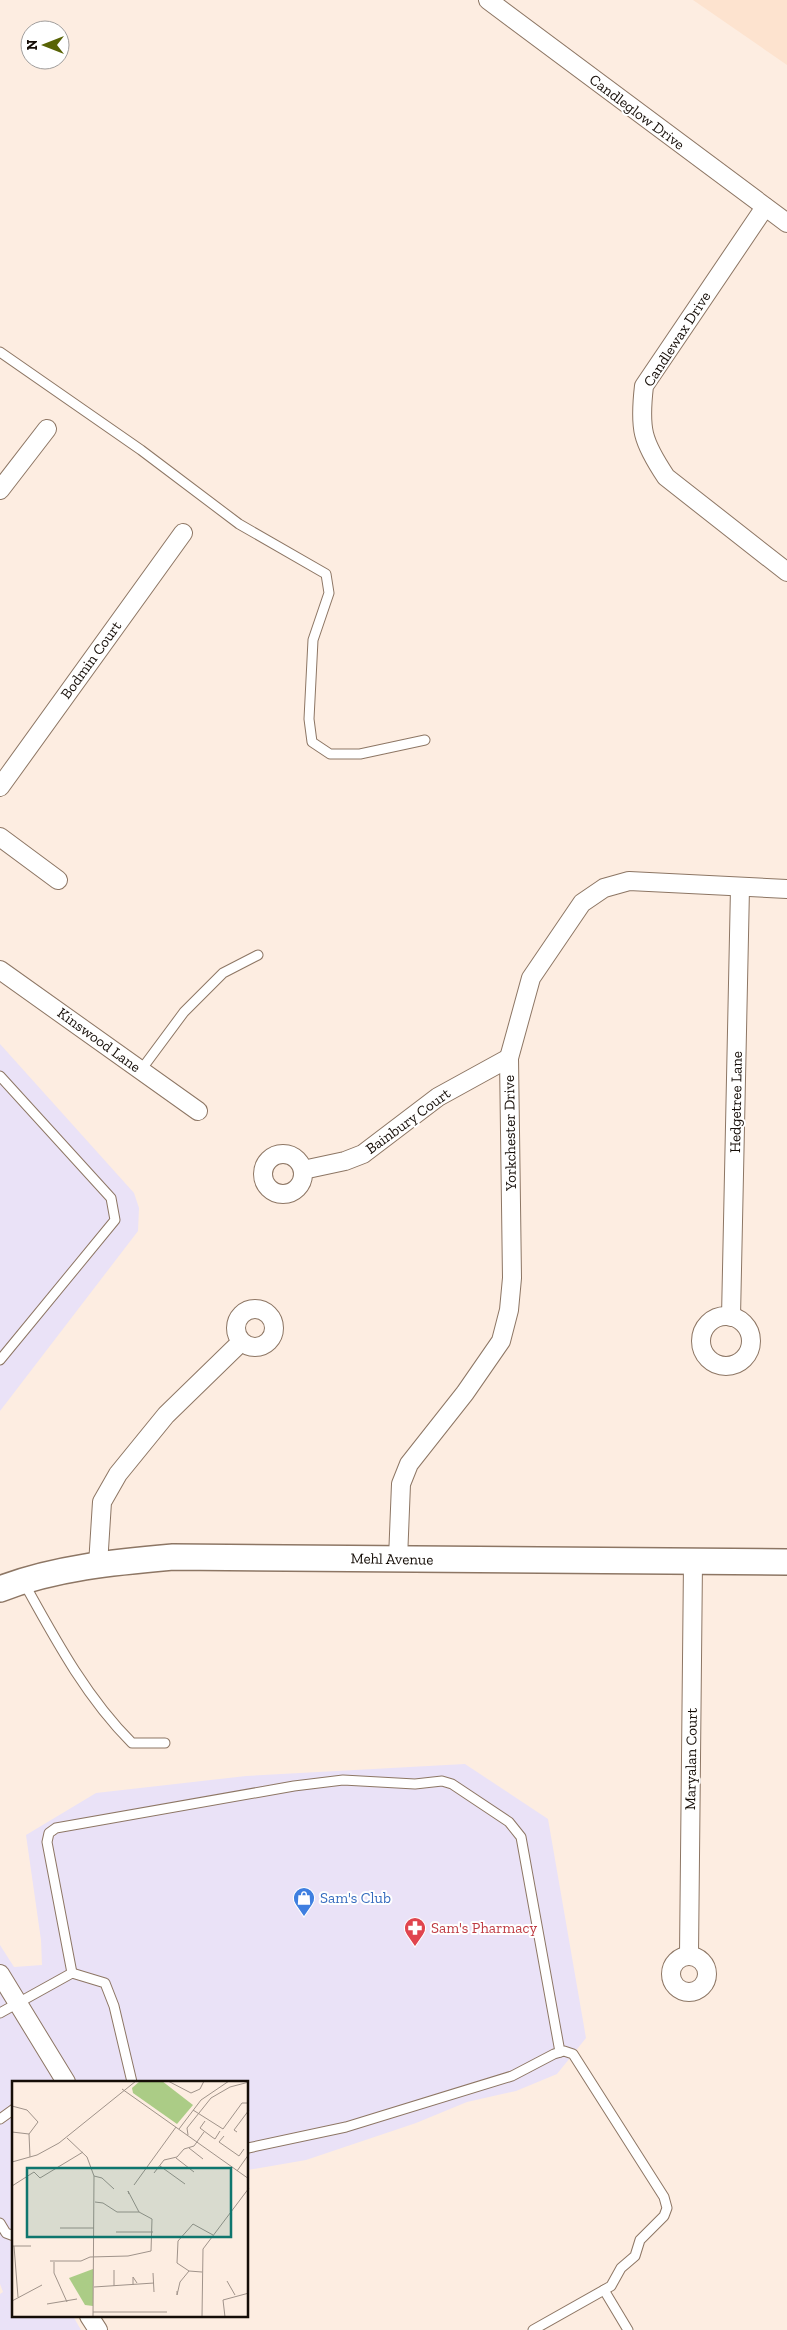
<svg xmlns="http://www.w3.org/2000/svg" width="787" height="2330" font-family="'Zilla Slab',serif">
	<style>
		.commercial { fill: #eae2f7 }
		.built { fill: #fde3cf }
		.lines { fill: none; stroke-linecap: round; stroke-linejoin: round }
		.lane-casing { stroke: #8d7664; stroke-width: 11 }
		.street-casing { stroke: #8d7664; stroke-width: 20 }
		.secondary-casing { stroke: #8d7664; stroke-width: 28 }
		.lane { stroke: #fff; stroke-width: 9 }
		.street { stroke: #fff; stroke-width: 18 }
		.secondary { stroke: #fff; stroke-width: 25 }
		.labels { text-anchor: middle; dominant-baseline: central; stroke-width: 4; stroke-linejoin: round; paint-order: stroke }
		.street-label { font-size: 15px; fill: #150d07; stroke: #fff }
		.shop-label { font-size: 15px; fill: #366cbe; stroke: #fff; text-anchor: start }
		.health-label { font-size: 15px; fill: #be3a42; stroke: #fff; text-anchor: start }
		.inset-road { fill: none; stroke: #a0938a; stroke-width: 1 }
		.view { fill: #0f766e; fill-opacity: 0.15; stroke: #0f766e; stroke-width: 2.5 }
		.inset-edge { fill: none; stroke: #150d07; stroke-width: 2.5 }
	</style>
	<rect width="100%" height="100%" fill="#fdede1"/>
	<g class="commercial">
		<path d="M0,1044L134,1193L139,1208L138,1231L0,1411Z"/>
		<path d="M465,1764L548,1819L586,2038L557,2074L516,2091L467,2102L416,2123L306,2160L248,2170V2082H14V2316H73L81,2330H0V2294L3,2292L0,2284V1945L14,1967L42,1965L41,1940L26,1835L96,1793L246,1776Z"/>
	</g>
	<path class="built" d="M693,0H787V65Z"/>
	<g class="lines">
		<g class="lane-casing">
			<g id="lane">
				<path d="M0,352L141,450L239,524L326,574L329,593L313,640L309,719L312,742L330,754H360L425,740"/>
				<path d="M141,1070L184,1012L223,973L258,955"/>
				<path d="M0,1076L111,1198L115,1220L0,1360"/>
				<path d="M24,1583C55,1639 86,1697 132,1743H165"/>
				<path d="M72,1973L47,1842L49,1833L56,1828L294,1786L343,1780L415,1784L442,1781L452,1784L509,1822L521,1837L560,2052"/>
				<path d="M0,2013L72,1973L105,1983L114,2006L132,2082"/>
				<path d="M0,2119L14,2109"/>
				<path d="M248,2148L346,2127L512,2076L554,2054L564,2051L573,2054L664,2197L667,2208L664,2216L640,2240L635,2256L621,2268L611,2286L533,2330"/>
				<path d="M0,2223L6,2233L14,2236"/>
				<path d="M604,2290L628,2330"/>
			</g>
		</g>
		<g class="street-casing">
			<g id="street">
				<path d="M488,0L787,223"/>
				<path d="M765,207L644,386C639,429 642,441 666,477L787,572"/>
				<path d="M0,490L47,429"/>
				<path d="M0,787L183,533"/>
				<path d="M0,837L58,880"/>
				<path d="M0,970L198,1111"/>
				<circle cx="283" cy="1174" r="20"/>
				<path d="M303,1170L345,1161L363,1154L438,1097L509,1058"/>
				<circle cx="255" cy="1328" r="19"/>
				<circle cx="726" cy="1341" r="25"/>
				<path d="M731,1317L740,888"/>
				<path d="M398,1559L401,1484L409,1464L465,1393L501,1341L509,1310L512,1278L509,1058L531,978L582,903L604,888L629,881L787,889"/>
				<path d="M98,1565L102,1502L118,1474L166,1415L241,1342"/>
				<path d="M689,1955L693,1562"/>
				<circle cx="689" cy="1974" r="18"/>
				<path d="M0,1974L66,2082"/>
				<path d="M89,2316L98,2330"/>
			</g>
		</g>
		<g class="secondary-casing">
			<path id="secondary" d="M0,1589C54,1568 115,1562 173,1557L787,1562"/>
		</g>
		<use href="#lane" class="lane"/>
		<use href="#street" class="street"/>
		<use href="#secondary" class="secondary"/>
	</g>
	<defs>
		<g id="shop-pin" transform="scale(1.125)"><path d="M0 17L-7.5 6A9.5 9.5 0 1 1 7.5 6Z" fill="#3f7fe0" stroke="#fff"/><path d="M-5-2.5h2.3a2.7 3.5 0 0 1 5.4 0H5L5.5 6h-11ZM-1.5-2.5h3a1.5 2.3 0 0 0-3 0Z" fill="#fff"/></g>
		<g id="pharmacy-pin" transform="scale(1.125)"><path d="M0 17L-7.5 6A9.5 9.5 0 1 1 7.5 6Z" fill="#e0444e" stroke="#fff"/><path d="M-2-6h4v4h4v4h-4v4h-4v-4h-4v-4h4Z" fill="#fff"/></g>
	</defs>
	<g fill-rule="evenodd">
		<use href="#shop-pin" x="304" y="1898"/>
		<use href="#pharmacy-pin" x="415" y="1928"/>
	</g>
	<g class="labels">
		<g class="street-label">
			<text transform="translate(637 112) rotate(37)">Candleglow Drive</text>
			<text transform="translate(677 339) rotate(-57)">Candlewax Drive</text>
			<text transform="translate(91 660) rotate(-54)">Bodmin Court</text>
			<text transform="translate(99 1040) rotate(36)">Kinswood Lane</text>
			<text transform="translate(736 1102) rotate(-89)">Hedgetree Lane</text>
			<text transform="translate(408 1121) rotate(-36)">Bainbury Court</text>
			<text transform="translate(510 1133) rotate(-91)">Yorkchester Drive</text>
			<text transform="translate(392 1559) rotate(1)">Mehl Avenue</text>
			<text transform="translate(691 1759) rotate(-89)">Maryalan Court</text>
		</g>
		<g class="shop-label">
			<text x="320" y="1898">Sam's Club</text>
		</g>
		<g class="health-label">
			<text x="431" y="1928">Sam's Pharmacy</text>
		</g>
	</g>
	<g transform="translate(12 2081)">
		<rect width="236" height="236" fill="#fdede1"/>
		<path d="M81,188V225L73,224L57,197Z" fill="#abcc86"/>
		<path d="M128,0H150L181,24L165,43L121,12L120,7Z" fill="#abcc86"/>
		<path class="inset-road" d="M156,0L179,12L188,8L192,0M110,8L237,98M0,25L15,29L26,41L17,53L18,76M181,29L211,48L230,22H237M193,40L188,47L200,56L203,58L208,50M167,48L189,19L217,0M0,51L17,53M225,51L222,49L237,29M176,54L175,47L199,17L218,6L237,1M212,55L207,61L227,75L232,68M55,57L75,76L82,95L81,236M177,67L191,78M164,77L182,91M0,81L25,74L47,62L124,0M148,85L173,103M225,90L237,73M142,92L152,79L165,76L172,68L182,65L192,51M82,95L90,97L102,108M122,104L164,46M0,105L22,91L28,97L71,71M117,113L116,110L127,131M48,147H82M104,151H141M0,165H19M2,165L6,216M38,180H69L78,176L116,175L139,170L140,138L127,131H105L91,122L83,121M42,181V192L55,221M190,191L177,190L165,182L166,160L181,143L201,154M141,192L142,211M215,200L223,214M121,204V196L125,202M102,205V189M82,206L142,202M165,210V214L168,201L177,190M0,220L30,204M35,223L65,218M81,231H155M190,236L191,168L237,107M213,236L211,219L237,212"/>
		<path class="view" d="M15,87H219V156H15Z"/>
		<rect width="236" height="236" class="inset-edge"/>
	</g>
	<g transform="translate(45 45) rotate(270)"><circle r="24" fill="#ffffff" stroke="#a19e9c"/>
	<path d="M0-4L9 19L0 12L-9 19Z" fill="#586305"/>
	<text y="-8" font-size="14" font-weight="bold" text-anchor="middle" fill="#150d07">N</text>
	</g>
</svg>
